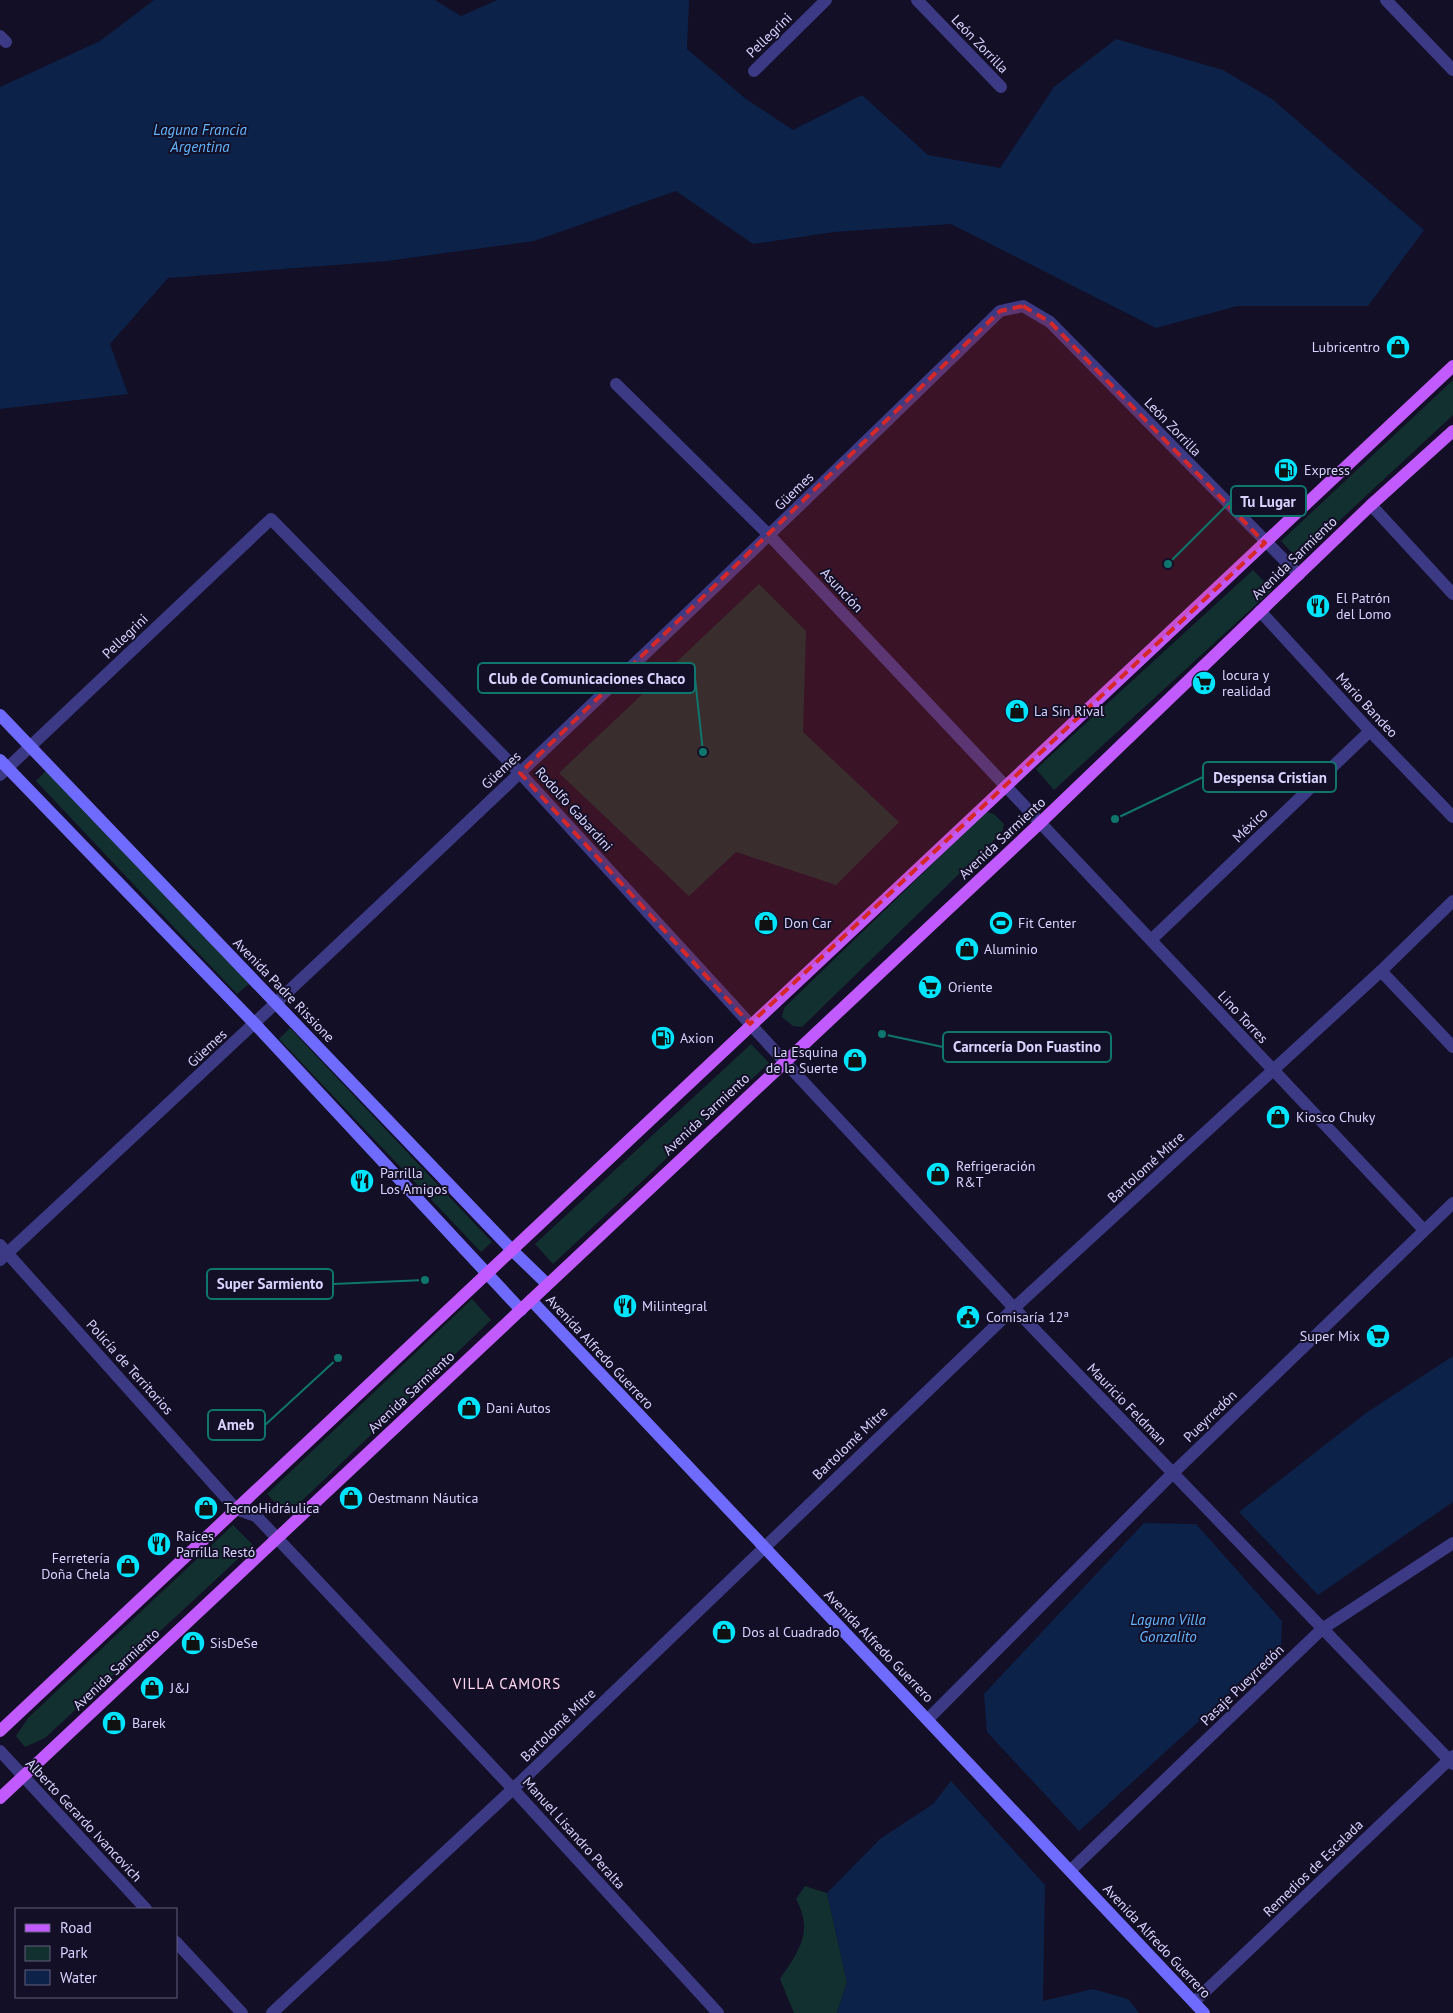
<svg xmlns="http://www.w3.org/2000/svg" width="1453" height="2013" font-family="'PT Sans',sans-serif">
	<style>
		.green { fill: #12302f }
		.water { fill: #0c2248 }
		.lines { fill: none; stroke-linecap: round; stroke-linejoin: round }
		.street { stroke: #3d3a85; stroke-width: 12 }
		.secondary { stroke: #6f6bff; stroke-width: 12 }
		.primary { stroke: #c25bff; stroke-width: 12 }
		.marked { fill: #d62828; fill-opacity: 0.2; stroke: #d62828; stroke-width: 4; stroke-dasharray: 10 6; stroke-linejoin: round }
		.labels { text-anchor: middle; dominant-baseline: central; stroke-width: 4; stroke-linejoin: round; paint-order: stroke }
		.street-label { font-size: 14px; fill: #d9d4ff; stroke: #130f26 }
		.poi-label { font-size: 14px; fill: #d9d4ff; stroke: #130f26; text-anchor: start }
		.water-label { font-size: 15px; font-style: italic; fill: #62b6ff; stroke: #130f26 }
		.neighbourhood-label { font-size: 15px; letter-spacing: 1px; fill: #ffd6f0; stroke: #130f26 }
		.leader { fill: none; stroke: #0f766e; stroke-width: 2 }
		.callout-dot { fill: #0f766e; stroke: #130f26; stroke-width: 2 }
		.callout { fill: #130f26; stroke: #0f766e; stroke-width: 2 }
		.callout-label { font-size: 15px; text-anchor: middle; font-weight: bold; fill: #d9d4ff }
	</style>
	<rect width="100%" height="100%" fill="#130f26"/>
	<g class="green">
		<path d="M1453,380V415L1298,559L1281,541Z"/>
		<path d="M1253,570L1272,590L1054,790L1036,769Z"/>
		<path d="M759,584L806,631L803,732L899,822L836,885L736,852L689,896L559,773Z"/>
		<path d="M47,770L249,984L237,994L36,781Z"/>
		<path d="M986,812L994,814L1004,824L1002,832L802,1027L793,1026L782,1017L784,1008Z"/>
		<path d="M290,1028L492,1242L481,1252L279,1039Z"/>
		<path d="M751,1044L769,1063L553,1264L535,1244Z"/>
		<path d="M472,1299L491,1320L287,1515L267,1494Z"/>
		<path d="M233,1525L253,1545L45,1738L25,1747L16,1736L28,1718Z"/>
		<path d="M805,1886L827,1893L847,1982L837,2013H794L780,1979C799,1951 814,1932 796,1899Z"/>
	</g>
	<g class="water">
		<path d="M154,0H435L461,16L497,0H689L687,49L746,99L793,130L862,95L928,155L1000,168L1054,87L1116,39L1223,70L1272,99L1424,230L1368,306H1237L1156,328L951,224L834,232L753,244L676,191L534,241L387,261L168,278L110,344L128,394L0,409V87L100,41Z"/>
		<path d="M1453,1356V1502L1318,1595L1239,1512L1366,1413Z"/>
		<path d="M1144,1523L1196,1524L1282,1621L1281,1646L1079,1831L987,1732L984,1694Z"/>
		<path d="M951,1781L1045,1885L1043,2001L1093,1989L1128,1999L1139,2013H837L847,1982L827,1893L880,1839L933,1804Z"/>
	</g>
	<g class="lines">
		<g class="street">
			<path d="M917,0L1001,87"/>
			<path d="M1386,0L1453,70"/>
			<path d="M0,36L6,42"/>
			<path d="M754,71L826,0"/>
			<path d="M616,384L770,536L1424,1230"/>
			<path d="M1371,505L1453,594"/>
			<path d="M1260,611L1370,731L1453,817"/>
			<path d="M0,775L271,519L520,773L784,1061L1014,1308L1453,1764"/>
			<path d="M1151,940L1370,731"/>
			<path d="M1381,971L1453,1047"/>
			<path d="M0,1245L236,1509L256,1516L277,1538L513,1789L718,2013"/>
			<path d="M0,1260C337,948 671,632 1000,311L1023,306L1050,322L1299,575"/>
			<path d="M928,1719L1173,1473L1453,1203"/>
			<path d="M0,1751L146,1909"/>
			<path d="M1071,1870L1322,1629L1453,1543"/>
			<path d="M176,1942L242,2013"/>
			<path d="M1194,2002L1453,1756"/>
			<path d="M272,2013L513,1789L1014,1308L1381,971L1453,901"/>
		</g>
		<g class="secondary">
			<path d="M0,715L512,1250L547,1284"/>
			<path d="M0,760L255,1024L521,1310"/>
			<path d="M531,1300L1204,2013"/>
		</g>
		<g class="primary">
			<path d="M0,1731C484,1276 968,821 1453,366"/>
			<path d="M0,1798L1039,824L1371,505L1453,431"/>
		</g>
	</g>
	<path class="marked" d="M1023,306L1050,322L1265,543L750,1024L520,773L1000,311Z"/>
	<defs>
		<g id="shop-disc" transform="scale(1.25)"><circle r="9.5" fill="#00e5ff" stroke="#130f26"/><path d="M-5-2.5h2.3a2.7 3.5 0 0 1 5.4 0H5L5.5 6h-11ZM-1.5-2.5h3a1.5 2.3 0 0 0-3 0Z" fill="#111"/></g>
		<g id="fuel-disc" transform="scale(1.25)"><circle r="9.5" fill="#00e5ff" stroke="#130f26"/><path d="M-5.5-6h7V0h2V4h1.3V-2.5L3-4.5l.8-.8L6-3V5H2.5V1h-1V6h-7ZM-4.2-4.7v3.2H.2V-4.7Z" fill="#111"/></g>
		<g id="restaurant-disc" transform="scale(1.25)"><circle r="9.5" fill="#00e5ff" stroke="#130f26"/><path d="M-5-6h1v4h1v-4h1v4h1v-4h1v5L-1.5 .5V6h-2V.5L-5-1ZM5-6V6H3V1.5H1.5Q1.5-4 5-6Z" fill="#111"/></g>
		<g id="supermarket-disc" transform="scale(1.25)"><circle r="9.5" fill="#00e5ff" stroke="#130f26"/><path d="M-6-5.5h2.5l.6 2H6L4.5 2H-2.5L-4.4-4H-6ZM-1.5 3.2a1.3 1.3 0 1 0 .1 0ZM3 3.2a1.3 1.3 0 1 0 .1 0Z" fill="#111"/></g>
		<g id="stadium-disc" transform="scale(1.25)"><circle r="9.5" fill="#00e5ff" stroke="#130f26"/><path d="M0-5a6.5 5 0 1 0 0 10a6.5 5 0 1 0 0-10ZM-3.5-1.8h7v3.6h-7Z" fill="#111"/></g>
		<g id="civic-disc" transform="scale(1.25)"><circle r="9.5" fill="#00e5ff" stroke="#130f26"/><path d="M-.6-6.5H3V-4.5H.6V-3L4-1V1h2V6H-6V1h2V-1L-.6-3ZM-1.2 2.5V6h2.4V2.5Z" fill="#111"/></g>
	</defs>
	<g fill-rule="evenodd">
		<use href="#shop-disc" x="1398" y="347"/>
		<use href="#fuel-disc" x="1286" y="470"/>
		<use href="#restaurant-disc" x="1318" y="606"/>
		<use href="#supermarket-disc" x="1204" y="683"/>
		<use href="#shop-disc" x="1017" y="711"/>
		<use href="#shop-disc" x="766" y="923"/>
		<use href="#stadium-disc" x="1001" y="923"/>
		<use href="#shop-disc" x="967" y="949"/>
		<use href="#supermarket-disc" x="930" y="987"/>
		<use href="#fuel-disc" x="663" y="1038"/>
		<use href="#shop-disc" x="855" y="1060"/>
		<use href="#shop-disc" x="1278" y="1117"/>
		<use href="#shop-disc" x="938" y="1174"/>
		<use href="#restaurant-disc" x="362" y="1181"/>
		<use href="#restaurant-disc" x="625" y="1306"/>
		<use href="#civic-disc" x="968" y="1317"/>
		<use href="#supermarket-disc" x="1378" y="1336"/>
		<use href="#shop-disc" x="469" y="1408"/>
		<use href="#shop-disc" x="351" y="1498"/>
		<use href="#shop-disc" x="206" y="1508"/>
		<use href="#restaurant-disc" x="159" y="1544"/>
		<use href="#shop-disc" x="128" y="1566"/>
		<use href="#shop-disc" x="724" y="1632"/>
		<use href="#shop-disc" x="193" y="1643"/>
		<use href="#shop-disc" x="152" y="1688"/>
		<use href="#shop-disc" x="114" y="1723"/>
	</g>
	<g class="labels">
		<g class="street-label">
			<text transform="translate(769 35) rotate(-44)">Pellegrini</text>
			<text transform="translate(980 44) rotate(46)">León Zorrilla</text>
			<text transform="translate(1173 427) rotate(46)">León Zorrilla</text>
			<text transform="translate(794 491) rotate(-44)">Güemes</text>
			<text transform="translate(1294 558) rotate(-44)">Avenida Sarmiento</text>
			<text transform="translate(842 590) rotate(47)">Asunción</text>
			<text transform="translate(125 636) rotate(-44)">Pellegrini</text>
			<text transform="translate(1367 705) rotate(47)">Mario Bandeo</text>
			<text transform="translate(501 770) rotate(-43)">Güemes</text>
			<text transform="translate(574 809) rotate(48)">Rodolfo Gabardini</text>
			<text transform="translate(1250 825) rotate(-44)">México</text>
			<text transform="translate(1002 838) rotate(-43)">Avenida Sarmiento</text>
			<text transform="translate(284 990) rotate(46)">Avenida Padre Rissione</text>
			<text transform="translate(1243 1017) rotate(47)">Lino Torres</text>
			<text transform="translate(207 1048) rotate(-43)">Güemes</text>
			<text transform="translate(706 1114) rotate(-43)">Avenida Sarmiento</text>
			<text transform="translate(1146 1167) rotate(-42)">Bartolomé Mitre</text>
			<text transform="translate(600 1352) rotate(47)">Avenida Alfredo Guerrero</text>
			<text transform="translate(130 1367) rotate(48)">Policía de Territorios</text>
			<text transform="translate(411 1392) rotate(-43)">Avenida Sarmiento</text>
			<text transform="translate(1127 1404) rotate(46)">Mauricio Feldman</text>
			<text transform="translate(1210 1416) rotate(-44)">Pueyrredón</text>
			<text transform="translate(850 1443) rotate(-44)">Bartolomé Mitre</text>
			<text transform="translate(879 1646) rotate(46)">Avenida Alfredo Guerrero</text>
			<text transform="translate(116 1669) rotate(-43)">Avenida Sarmiento</text>
			<text transform="translate(1242 1685) rotate(-44)">Pasaje Pueyrredón</text>
			<text transform="translate(558 1725) rotate(-44)">Bartolomé Mitre</text>
			<text transform="translate(84 1820) rotate(47)">Alberto Gerardo Ivancovich</text>
			<text transform="translate(574 1833) rotate(48)">Manuel Lisandro Peralta</text>
			<text transform="translate(1313 1868) rotate(-44)">Remedios de Escalada</text>
			<text transform="translate(1157 1941) rotate(47)">Avenida Alfredo Guerrero</text>
		</g>
		<g class="poi-label">
			<text x="1380" y="347" text-anchor="end">Lubricentro</text>
			<text x="1304" y="470">Express</text>
			<text x="1336" y="598">El Patrón<tspan x="1336" dy="16">del Lomo</tspan></text>
			<text x="1222" y="675">locura y<tspan x="1222" dy="16">realidad</tspan></text>
			<text x="1034" y="711">La Sin Rival</text>
			<text x="784" y="923">Don Car</text>
			<text x="1018" y="923">Fit Center</text>
			<text x="984" y="949">Aluminio</text>
			<text x="948" y="987">Oriente</text>
			<text x="680" y="1038">Axion</text>
			<text x="838" y="1052" text-anchor="end">La Esquina<tspan x="838" dy="16">de la Suerte</tspan></text>
			<text x="1296" y="1117">Kiosco Chuky</text>
			<text x="956" y="1166">Refrigeración<tspan x="956" dy="16">R&amp;T</tspan></text>
			<text x="380" y="1173">Parrilla<tspan x="380" dy="16">Los Amigos</tspan></text>
			<text x="642" y="1306">Milintegral</text>
			<text x="986" y="1317">Comisaría 12ª</text>
			<text x="1360" y="1336" text-anchor="end">Super Mix</text>
			<text x="486" y="1408">Dani Autos</text>
			<text x="368" y="1498">Oestmann Náutica</text>
			<text x="224" y="1508">TecnoHidráulica</text>
			<text x="176" y="1536">Raíces<tspan x="176" dy="16">Parrilla Restó</tspan></text>
			<text x="110" y="1558" text-anchor="end">Ferretería<tspan x="110" dy="16">Doña Chela</tspan></text>
			<text x="742" y="1632">Dos al Cuadrado</text>
			<text x="210" y="1643">SisDeSe</text>
			<text x="170" y="1688">J&amp;J</text>
			<text x="132" y="1723">Barek</text>
		</g>
		<g class="water-label">
			<text x="200" y="129">Laguna Francia<tspan x="200" dy="17">Argentina</tspan></text>
			<text x="1168" y="1619">Laguna Villa<tspan x="1168" dy="17">Gonzalito</tspan></text>
		</g>
		<g class="neighbourhood-label">
			<text x="507" y="1683">VILLA CAMORS</text>
		</g>
	</g>
	<path class="leader" d="M1168 564L1231 501M703 752L695 678M1115 819L1203 777M882 1034L943 1047M425 1280L333 1284M338 1358L265 1425"/>
	<g class="callout-dot">
		<circle cx="1168" cy="564" r="5"/>
		<circle cx="703" cy="752" r="5"/>
		<circle cx="1115" cy="819" r="5"/>
		<circle cx="882" cy="1034" r="5"/>
		<circle cx="425" cy="1280" r="5"/>
		<circle cx="338" cy="1358" r="5"/>
	</g>
	<g class="callout">
		<rect x="1231" y="486" width="75" height="30" rx="5"/>
		<rect x="478" y="663" width="217" height="30" rx="5"/>
		<rect x="1203" y="762" width="133" height="30" rx="5"/>
		<rect x="943" y="1032" width="168" height="30" rx="5"/>
		<rect x="207" y="1269" width="126" height="30" rx="5"/>
		<rect x="208" y="1410" width="57" height="30" rx="5"/>
	</g>
	<g class="callout-label">
		<text x="1268" y="507">Tu Lugar</text>
		<text x="587" y="684">Club de Comunicaciones Chaco</text>
		<text x="1270" y="783">Despensa Cristian</text>
		<text x="1027" y="1052">Carncería Don Fuastino</text>
		<text x="270" y="1289">Super Sarmiento</text>
		<text x="236" y="1430">Ameb</text>
	</g>
	<rect x="15" y="1908" width="162" height="90" fill="#130f26" stroke="#625e7d"/>
	<rect x="25" y="1924" width="25" height="8" fill="#c25bff" stroke="#625e7d"/>
	<text x="60" y="1933" font-size="15" fill="#d9d4ff">Road</text>
	<rect x="25" y="1946" width="25" height="15" fill="#12302f" stroke="#625e7d"/>
	<text x="60" y="1958" font-size="15" fill="#d9d4ff">Park</text>
	<rect x="25" y="1970" width="25" height="15" fill="#0c2248" stroke="#625e7d"/>
	<text x="60" y="1983" font-size="15" fill="#d9d4ff">Water</text>
</svg>
